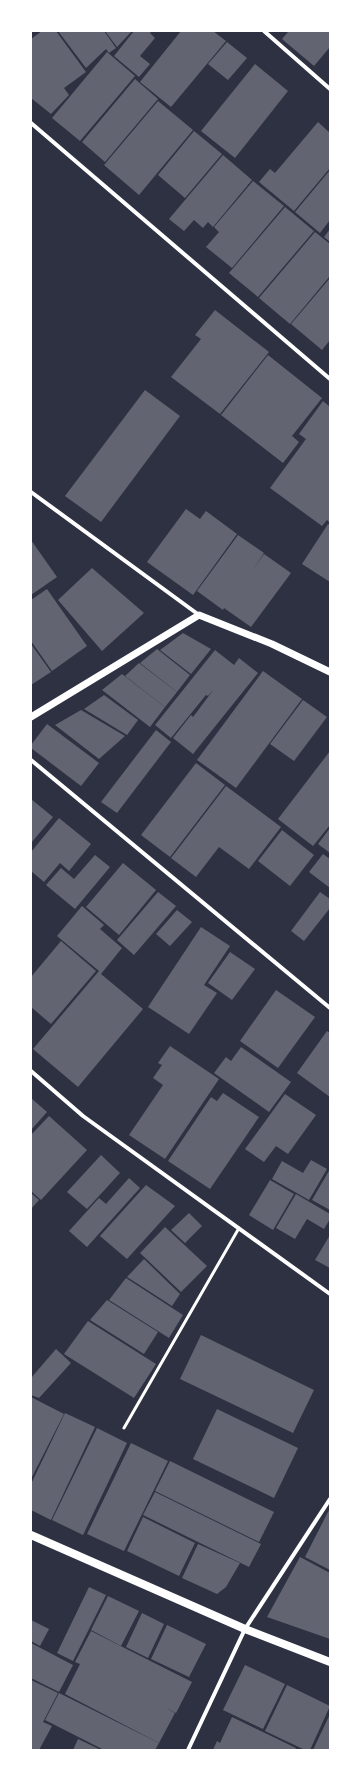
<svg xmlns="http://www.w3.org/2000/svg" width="361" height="1781" viewBox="0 0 361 1781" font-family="'IBM Plex Serif',serif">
<rect width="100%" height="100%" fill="#2d3142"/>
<g fill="#626471">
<polygon points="42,31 56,31 86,72 64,88 69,95 51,114 31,98 31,39"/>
<polygon points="58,31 104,31 116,48 109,53 106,49 86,68"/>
<polygon points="105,31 132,31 117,47"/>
<polygon points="134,31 152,31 150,33 155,38 140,56 150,64 139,77 114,56"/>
<polygon points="181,31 213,31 226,41 171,107 140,82"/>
<polygon points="286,31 330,31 330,47 314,66 282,39 288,32"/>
<polygon points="227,42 247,58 228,80 208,64"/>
<polygon points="107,52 135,76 80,141 52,118"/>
<polygon points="255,64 288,91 235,158 201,131"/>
<polygon points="135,79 158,99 105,162 82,142"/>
<polygon points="158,101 193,130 139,195 104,165"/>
<polygon points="318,122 330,133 330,168 294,211 259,182 270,169 275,173"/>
<polygon points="194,131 222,154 185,198 158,175"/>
<polygon points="223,155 252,180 213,227 208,222 203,228 194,220 184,231 169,219"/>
<polygon points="330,170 330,220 320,233 295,212"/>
<polygon points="253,181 284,206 232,268 206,247 219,232 214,227"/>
<polygon points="285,207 314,231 258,297 229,273"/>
<polygon points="330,229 330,242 324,237"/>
<polygon points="315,232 330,244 330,276 290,324 259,298"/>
<polygon points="330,278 330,340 322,350 291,324"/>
<polygon points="215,310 269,352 220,414 171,377 201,339 195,335"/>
<polygon points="268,355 322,398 292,436 299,442 283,463 221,415"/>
<polygon points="145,390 180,416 101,522 65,496"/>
<polygon points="323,401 330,407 330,523 327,520 322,526 270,488 306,439 299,434"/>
<polygon points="186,509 200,519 206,511 237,534 193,595 147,562"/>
<polygon points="328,524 330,525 330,582 302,564"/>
<polygon points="238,535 264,553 254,568 264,554 291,573 251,627 224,608 223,610 197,591"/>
<polygon points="31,540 57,577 31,595"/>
<polygon points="92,568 144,613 102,651 58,600"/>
<polygon points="47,589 87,646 52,671 31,641 31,600"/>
<polygon points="183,633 211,649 191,674 160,650"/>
<polygon points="31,644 51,672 31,685"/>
<polygon points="157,649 190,675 177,692 140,663"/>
<polygon points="215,650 234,665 239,658 258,673 193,754 173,738 191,715 193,717 214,689 208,696 206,695 171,738 155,725"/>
<polygon points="139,663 177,692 165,707 125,676"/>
<polygon points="263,671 302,699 236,788 197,760"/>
<polygon points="122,674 165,707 150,727 102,690"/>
<polygon points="104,695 138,720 127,735 84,709"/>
<polygon points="303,700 327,717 294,761 270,744"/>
<polygon points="81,710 125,736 99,759 55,725"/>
<polygon points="47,724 99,763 81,786 31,748 31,745"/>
<polygon points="156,730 171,742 117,813 101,802"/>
<polygon points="330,751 330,825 313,846 278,819"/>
<polygon points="196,763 225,785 170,857 141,835"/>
<polygon points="226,786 281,827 249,869 219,847 196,877 171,858"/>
<polygon points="31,799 53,817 31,843"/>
<polygon points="59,818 91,844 69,871 60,863 44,882 31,871 31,852"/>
<polygon points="330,828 330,853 318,844"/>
<polygon points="282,830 314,855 290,886 258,861"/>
<polygon points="323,854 330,859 330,888 309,872"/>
<polygon points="95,855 110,867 75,909 46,885 61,868 74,879"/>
<polygon points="123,863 156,890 119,935 86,907"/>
<polygon points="158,892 176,906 134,955 117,940"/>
<polygon points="320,892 330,899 330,908 304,941 291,931"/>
<polygon points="82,906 104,925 100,929 122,948 101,974 143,1009 78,1087 33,1049 99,971 57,936"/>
<polygon points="177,910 192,922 170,946 156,934"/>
<polygon points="201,927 230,946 204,985 217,993 189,1034 148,1007"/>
<polygon points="61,941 96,971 51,1024 31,1007 31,977"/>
<polygon points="230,952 255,969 232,1000 208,983"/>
<polygon points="276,990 315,1017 278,1068 240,1041"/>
<polygon points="327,1031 330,1033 330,1097 297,1073"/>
<polygon points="170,1046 219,1079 165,1159 129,1135 163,1085 153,1078 162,1065 158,1063"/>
<polygon points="241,1047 291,1082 269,1112 214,1073 226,1057 231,1061"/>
<polygon points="223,1093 259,1117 210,1189 168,1161 211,1097 217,1101"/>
<polygon points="285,1094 316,1115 288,1154 276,1146 264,1162 245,1149"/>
<polygon points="31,1098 47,1112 31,1130"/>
<polygon points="49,1116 87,1150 41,1200 31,1191 31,1135"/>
<polygon points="101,1155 120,1173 87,1209 67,1192"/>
<polygon points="311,1160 327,1169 309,1200 272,1179 282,1161 303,1173"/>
<polygon points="330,1169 330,1210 312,1200"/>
<polygon points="129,1178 140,1188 87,1247 69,1231 99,1198 106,1204"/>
<polygon points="270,1180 294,1194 273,1230 249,1215"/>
<polygon points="146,1185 175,1206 127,1259 100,1236"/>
<polygon points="31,1193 39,1200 31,1209"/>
<polygon points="296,1194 330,1214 330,1219 324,1229 307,1219 295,1239 276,1228"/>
<polygon points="189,1213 202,1226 185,1243 171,1230"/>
<polygon points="165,1227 207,1266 181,1292 140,1253"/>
<polygon points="330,1235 330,1268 315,1260"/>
<polygon points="144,1259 180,1294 172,1306 127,1277"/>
<polygon points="126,1278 183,1315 169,1338 109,1300"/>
<polygon points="107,1300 158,1332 144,1354 90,1320"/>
<polygon points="88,1321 156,1364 134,1398 64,1354"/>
<polygon points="201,1335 314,1390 293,1433 180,1379"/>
<polygon points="56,1349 71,1363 39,1398 31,1395 31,1378"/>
<polygon points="31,1397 64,1414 31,1479"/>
<polygon points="217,1409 298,1448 274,1498 193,1459"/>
<polygon points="65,1413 95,1427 51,1520 31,1510 31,1484"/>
<polygon points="97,1428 127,1443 83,1535 52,1520"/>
<polygon points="131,1443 168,1461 124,1551 87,1534"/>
<polygon points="170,1461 274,1512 259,1542 155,1491"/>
<polygon points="155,1492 261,1544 249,1567 143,1515"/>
<polygon points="330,1508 330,1570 305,1557"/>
<polygon points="143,1517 195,1543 179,1576 127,1551"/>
<polygon points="198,1544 240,1563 226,1587 217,1594 182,1578"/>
<polygon points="300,1557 330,1573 330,1639 267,1617"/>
<polygon points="89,1587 106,1595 73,1661 57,1653"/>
<polygon points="108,1596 139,1611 121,1646 91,1630"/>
<polygon points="142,1613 164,1624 148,1658 126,1647"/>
<polygon points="31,1620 49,1629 40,1646 31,1641"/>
<polygon points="167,1625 206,1644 189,1677 151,1659"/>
<polygon points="91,1631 192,1682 176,1713 166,1708 175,1713 159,1743 65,1694 80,1664 75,1662"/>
<polygon points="31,1643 73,1665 59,1692 31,1678"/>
<polygon points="245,1665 285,1684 263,1729 223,1710"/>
<polygon points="31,1680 58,1693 43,1722 52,1726 39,1750 31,1750"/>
<polygon points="287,1685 330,1706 310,1750 305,1750 265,1731"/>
<polygon points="59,1693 159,1743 155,1750 104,1750 45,1720"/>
<polygon points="330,1714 330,1750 313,1750"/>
<polygon points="232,1717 296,1748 295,1750 213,1750 217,1741 220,1743"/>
<polygon points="78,1739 101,1750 73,1750"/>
</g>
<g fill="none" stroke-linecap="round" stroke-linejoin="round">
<polyline stroke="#fff" stroke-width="3" points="124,1428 239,1228"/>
<g stroke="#fff" stroke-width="4">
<polyline points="264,31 330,89"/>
<polyline points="31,123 330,379"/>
<polyline points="31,492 199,615"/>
<polyline points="31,760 330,1008"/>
<polyline points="31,1071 83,1116 330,1294"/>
<polyline points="188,1750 245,1629 330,1499"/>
</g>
<polyline stroke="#fff" stroke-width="7" points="31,717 199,615 272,644 330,672"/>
<polyline stroke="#fff" stroke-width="8" points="31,1535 245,1629 330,1662"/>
</g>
<rect width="361" height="1781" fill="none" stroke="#ffffff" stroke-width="64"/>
</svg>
